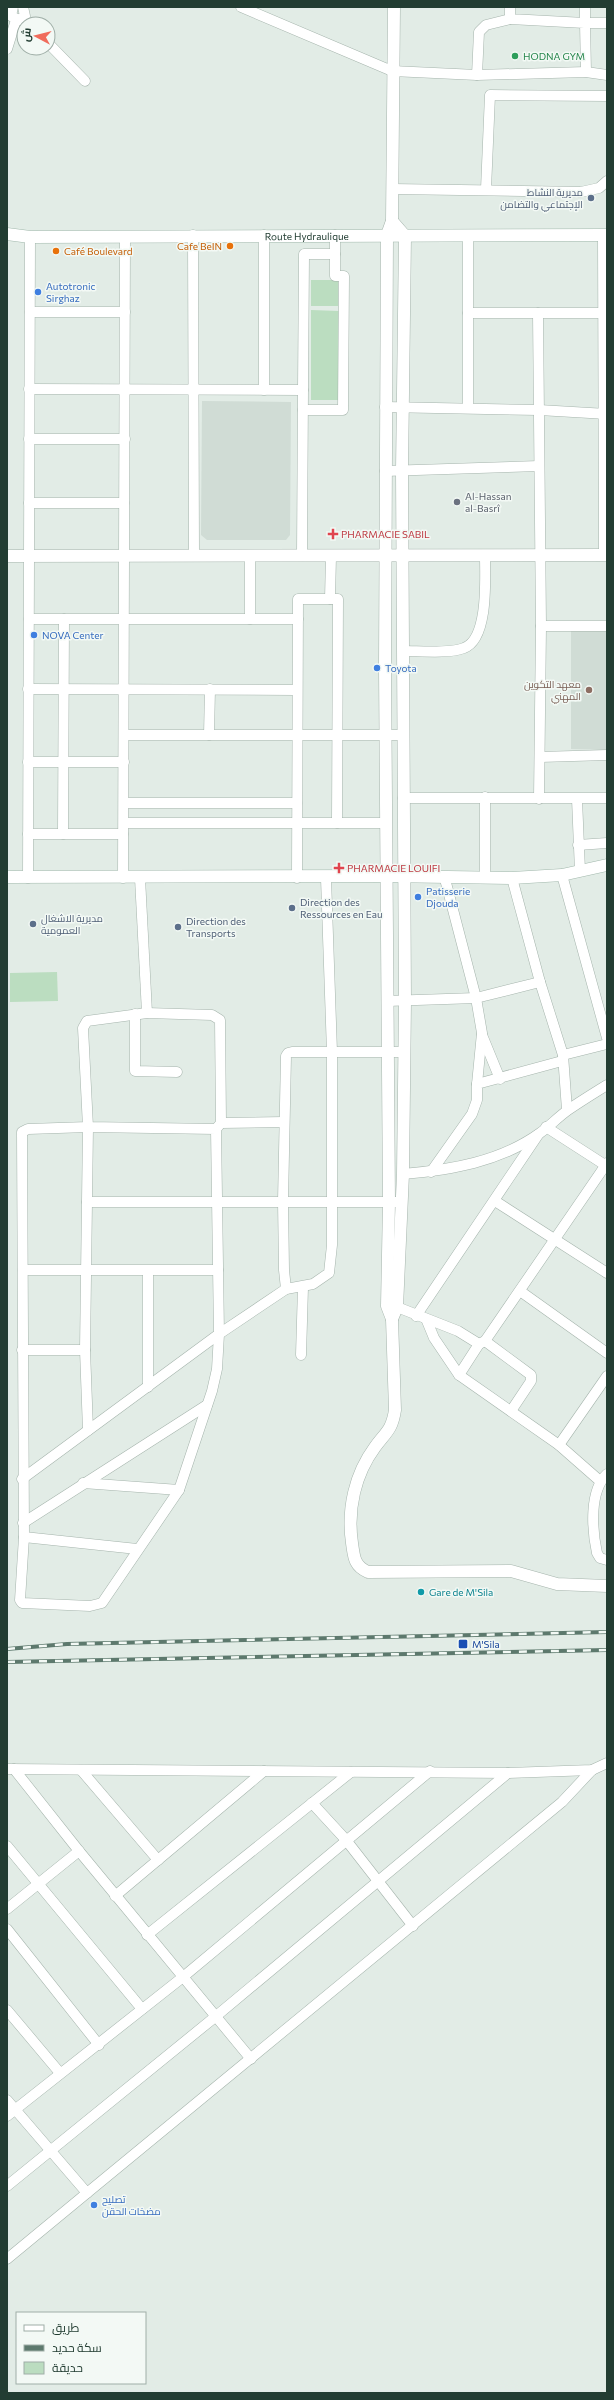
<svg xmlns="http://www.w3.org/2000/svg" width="614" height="2400" viewBox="0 0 614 2400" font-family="Commissioner,Cairo,sans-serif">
<rect width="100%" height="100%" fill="#e2ece6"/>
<g fill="#d0dcd5">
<polygon points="202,401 291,402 290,535 286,540 207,540 201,535"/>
<polygon points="571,631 607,631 607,750 571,749"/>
<polygon points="7,1176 8,1358 7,1509"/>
</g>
<g fill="#bbddc0">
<rect x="311" y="280" width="27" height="26"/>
<polygon points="311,310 339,311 338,400 311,400"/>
<polygon points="57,972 58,1001 10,1002 10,973"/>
</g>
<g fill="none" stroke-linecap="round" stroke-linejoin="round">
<g stroke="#a5b4ac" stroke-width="11">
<g id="minor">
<polyline points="13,7 11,16 19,20 25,16 23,7"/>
<polyline points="241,7 392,71 477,75 586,72 607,75"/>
<polyline points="510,7 510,19 585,23 586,72"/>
<polyline points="585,7 585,23 607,23"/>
<polyline points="48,43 85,81"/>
<polyline points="7,49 16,20"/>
<polyline points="477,75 479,32 486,25 510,19"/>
<polyline points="392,189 581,192 599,188 607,181"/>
<polyline points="486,189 490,95 607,96"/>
<polyline points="193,235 194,555"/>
<polyline points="603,235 604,555"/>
<polyline points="468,236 468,408"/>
<polyline points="30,312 125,312"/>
<polyline points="468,313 604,313"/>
<polyline points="538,313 541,626 539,799"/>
<polyline points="29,389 303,390 302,556"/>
<polyline points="264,390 264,235"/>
<polyline points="303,390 304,254 335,254"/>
<polyline points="385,407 539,410 607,414"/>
<polyline points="303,410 343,410 344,276 335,276 335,235"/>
<polyline points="29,439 125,439"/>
<polyline points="385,471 539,466"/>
<polyline points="29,503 124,503"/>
<polyline points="330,599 331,556"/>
<polyline points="29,619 298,619"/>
<polyline points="250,619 250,556"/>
<polyline points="541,626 607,626"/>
<path d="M403,651C420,651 449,654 464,648C489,639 485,577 485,556"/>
<polyline points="28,689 297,690"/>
<polyline points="124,735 403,735"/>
<polyline points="209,735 210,689"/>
<polyline points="540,757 607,755"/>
<polyline points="28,762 124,762"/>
<polyline points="485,797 485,878"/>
<polyline points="403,798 607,798"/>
<polyline points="577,799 580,871"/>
<polyline points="124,803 297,803"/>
<polyline points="124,823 386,823"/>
<polyline points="28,834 123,834"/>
<polyline points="63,834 64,619"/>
<polyline points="578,845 607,843"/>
<polyline points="562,875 607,1038"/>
<polyline points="28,878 30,237"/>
<polyline points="123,878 125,237"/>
<polyline points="140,878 147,1013"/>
<polyline points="297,878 298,599 338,599 337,823"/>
<polyline points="512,878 540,982 563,1055 567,1110"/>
<polyline points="445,879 476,998 482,1033 477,1084"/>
<polyline points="387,1001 476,998 540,982"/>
<polyline points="135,1014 135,1071 177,1072"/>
<polyline points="482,1035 500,1079"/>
<polyline points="563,1055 607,1044"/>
<polyline points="221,1123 284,1122"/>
<polyline points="546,1127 605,1165"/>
<polyline points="431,1172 472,1114 477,1100 477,1084 562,1061"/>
<path d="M403,1174C450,1170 500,1162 540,1133C550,1126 558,1117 568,1110C581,1101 594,1093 607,1085"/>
<polyline points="495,1201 607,1273"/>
<polyline points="87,1202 397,1202"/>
<polyline points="23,1270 218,1270"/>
<polyline points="286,1289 284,1270 283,1201 286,1056 288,1053 292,1052 404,1052"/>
<polyline points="520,1291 607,1353"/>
<polyline points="390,1306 397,1307 458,1331 479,1344"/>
<polyline points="416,1316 538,1135"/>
<polyline points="427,1321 434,1338 459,1375 559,1445 600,1481"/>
<polyline points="485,1341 531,1375 531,1381 511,1411"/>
<polyline points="22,1350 85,1350"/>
<polyline points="301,1355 303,1287"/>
<polyline points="459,1375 479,1344 485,1341 607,1163"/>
<polyline points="148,1387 148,1271"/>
<polyline points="88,1430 85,1350 88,1127 83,1028 87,1021 147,1013 212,1015 220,1020 221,1123 216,1129 219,1334 217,1369 212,1391 179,1490 102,1603 90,1606 22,1603 20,1600 24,1537 22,1132 28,1129 88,1127 216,1129"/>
<polyline points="559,1445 607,1376"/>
<path d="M607,1474C589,1491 592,1530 597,1553L600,1558L607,1560"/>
<polyline points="22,1479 219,1334 286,1289 313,1284 329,1273 332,1245 332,1052 326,878"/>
<polyline points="83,1483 179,1490"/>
<polyline points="23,1523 207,1405"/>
<polyline points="24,1537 137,1549"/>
<polyline points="7,1769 508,1773 592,1770 607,1763"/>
<polyline points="14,1769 79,1851 251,2059"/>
<polyline points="81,1770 158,1860"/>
<polyline points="312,1803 346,1840 413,1926"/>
<polyline points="7,1846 142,2009"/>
<polyline points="115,1896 264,1771"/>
<polyline points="7,1909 79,1851"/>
<polyline points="7,1929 99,2045"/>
<polyline points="147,1935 351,1772"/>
<polyline points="7,2010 60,2073"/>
<polyline points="7,2100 87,2193 562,1802 592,1770"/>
<polyline points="7,2116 183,1977 430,1771"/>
<polyline points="7,2186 215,2017 508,1773"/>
<polyline points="7,2259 87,2193"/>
</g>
</g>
<g stroke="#a5b4ac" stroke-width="13">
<g id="tertiary">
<path d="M394,7L392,221L387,235L385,668L389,1203L387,1306L392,1319L395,1410C392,1430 386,1432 375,1447C355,1474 347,1509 352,1543C354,1557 354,1566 368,1572L511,1571L557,1584L607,1586"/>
<polyline points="7,556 607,555"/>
<polyline points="392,1319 397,1307 403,1174 405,1001 402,471 405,236 392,221"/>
</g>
</g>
<g stroke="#a1b8ac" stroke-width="13">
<g id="secondary">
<path id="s1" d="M7,234L30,237L607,235"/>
<polyline points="7,877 387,876 512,878 562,875 607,865"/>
</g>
</g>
<use href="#minor" stroke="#fff" stroke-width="10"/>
<use href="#tertiary" stroke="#fff" stroke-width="12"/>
<use href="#secondary" stroke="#fff" stroke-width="12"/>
<g stroke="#5d796d" stroke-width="4">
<g id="rail">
<polyline points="7,1649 67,1644 607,1632"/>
<polyline points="7,1662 607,1650"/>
</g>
</g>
<use href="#rail" stroke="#f3f9f5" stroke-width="2.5" stroke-dasharray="8" stroke-linecap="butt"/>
</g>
<circle fill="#2e9e5b" stroke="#f3f9f5" stroke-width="1.5" cx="515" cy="56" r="4"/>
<g fill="#5c6f8a" stroke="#f3f9f5" stroke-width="1.5">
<circle cx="591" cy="198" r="4"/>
<circle cx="292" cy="908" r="4"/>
<circle cx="33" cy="924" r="4"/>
<circle cx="178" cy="927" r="4"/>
</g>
<g fill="#e8710a" stroke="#f3f9f5" stroke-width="1.5">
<circle cx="230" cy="246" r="4"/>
<circle cx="56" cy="251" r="4"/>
</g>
<g fill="#3f7fe0" stroke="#f3f9f5" stroke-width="1.5">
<circle cx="38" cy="292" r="4"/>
<circle cx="34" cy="635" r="4"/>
<circle cx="377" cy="668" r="4"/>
<circle cx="418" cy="897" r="4"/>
<circle cx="94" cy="2205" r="4"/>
</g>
<circle fill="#6b7280" stroke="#f3f9f5" stroke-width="1.5" cx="457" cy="502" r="4"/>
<g fill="#e0444e" stroke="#f3f9f5" stroke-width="1.5">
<path d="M331 528h4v4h4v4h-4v4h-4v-4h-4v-4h4z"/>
<path d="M337 862h4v4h4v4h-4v4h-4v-4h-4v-4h4z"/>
</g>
<circle fill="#8d6e63" stroke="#f3f9f5" stroke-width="1.5" cx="589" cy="690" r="4"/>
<circle fill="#0f9aa8" stroke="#f3f9f5" stroke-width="1.5" cx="421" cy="1592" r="4"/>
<rect fill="#1a4fb4" stroke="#f3f9f5" stroke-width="1.5" x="458" y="1639" width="10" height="10" rx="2"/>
<g text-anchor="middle" stroke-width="3" stroke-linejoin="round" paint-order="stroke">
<g font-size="10" fill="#27864d" stroke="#f3f9f5" text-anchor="start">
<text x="523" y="60">HODNA GYM</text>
</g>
<g font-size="10" fill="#4e5e75" stroke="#f3f9f5" text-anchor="start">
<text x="583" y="196" text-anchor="end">مديرية النشاط<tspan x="583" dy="12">الإجتماعي والتضامن</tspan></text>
<text x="300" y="906">Direction des<tspan x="300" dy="12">Ressources en Eau</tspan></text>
<text x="41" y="922">مديرية الاشغال<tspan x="41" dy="12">العمومية</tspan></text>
<text x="186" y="925">Direction des<tspan x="186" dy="12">Transports</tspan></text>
</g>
<g font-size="10" fill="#223d32" stroke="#f3f9f5">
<text dy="4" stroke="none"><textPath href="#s1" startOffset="300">Route Hydraulique</textPath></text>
</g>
<g font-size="10" fill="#c56008" stroke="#f3f9f5" text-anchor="end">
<text x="222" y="250">Cafe BeIN</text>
<text x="64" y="255" text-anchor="start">Café Boulevard</text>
</g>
<g font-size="10" fill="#366cbe" stroke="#f3f9f5" text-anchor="start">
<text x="46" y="290">Autotronic<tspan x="46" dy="12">Sirghaz</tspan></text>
<text x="42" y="639">NOVA Center</text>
<text x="385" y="672">Toyota</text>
<text x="426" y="895">Patisserie<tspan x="426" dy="12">Djouda</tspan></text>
<text x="102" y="2203">تصليح<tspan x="102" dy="12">مضخات الحقن</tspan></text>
</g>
<g font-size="10" fill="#5b616d" stroke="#f3f9f5" text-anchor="start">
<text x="465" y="500">Al-Hassan<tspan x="465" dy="12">al-Basrî</tspan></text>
</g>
<g font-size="10" fill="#be3a42" stroke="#f3f9f5" text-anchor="start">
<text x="341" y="538">PHARMACIE SABIL</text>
<text x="347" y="872">PHARMACIE LOUIFI</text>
</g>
<g font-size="10" fill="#785e54" stroke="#f3f9f5" text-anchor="end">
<text x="581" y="688">معهد التكوين<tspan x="581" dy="12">المهني</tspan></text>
</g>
<g font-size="10" fill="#0d838f" stroke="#f3f9f5" text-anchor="start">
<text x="429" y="1596">Gare de M'Sila</text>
</g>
<g font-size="10" fill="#164399" stroke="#f3f9f5" text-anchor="start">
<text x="472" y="1648">M'Sila</text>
</g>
</g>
<rect width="614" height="2400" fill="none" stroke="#223d32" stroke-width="16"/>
<rect x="16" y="2312" width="130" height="72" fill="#f3f9f5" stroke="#9faea7"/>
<rect x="24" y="2325" width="20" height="6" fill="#ffffff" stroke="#9faea7"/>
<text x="52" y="2332" font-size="12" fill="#223d32">طريق</text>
<rect x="24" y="2345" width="20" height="6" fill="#5d796d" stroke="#9faea7"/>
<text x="52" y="2352" font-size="12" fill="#223d32">سكة حديد</text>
<rect x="24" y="2362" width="20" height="12" fill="#bbddc0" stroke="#9faea7"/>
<text x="52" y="2372" font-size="12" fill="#223d32">حديقة</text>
<g transform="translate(36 36) rotate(277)"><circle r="19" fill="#f3f9f5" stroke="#9faea7"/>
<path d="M0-3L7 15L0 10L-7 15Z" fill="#f06c5c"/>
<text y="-6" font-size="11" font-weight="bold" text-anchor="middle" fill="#223d32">ش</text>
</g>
</svg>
